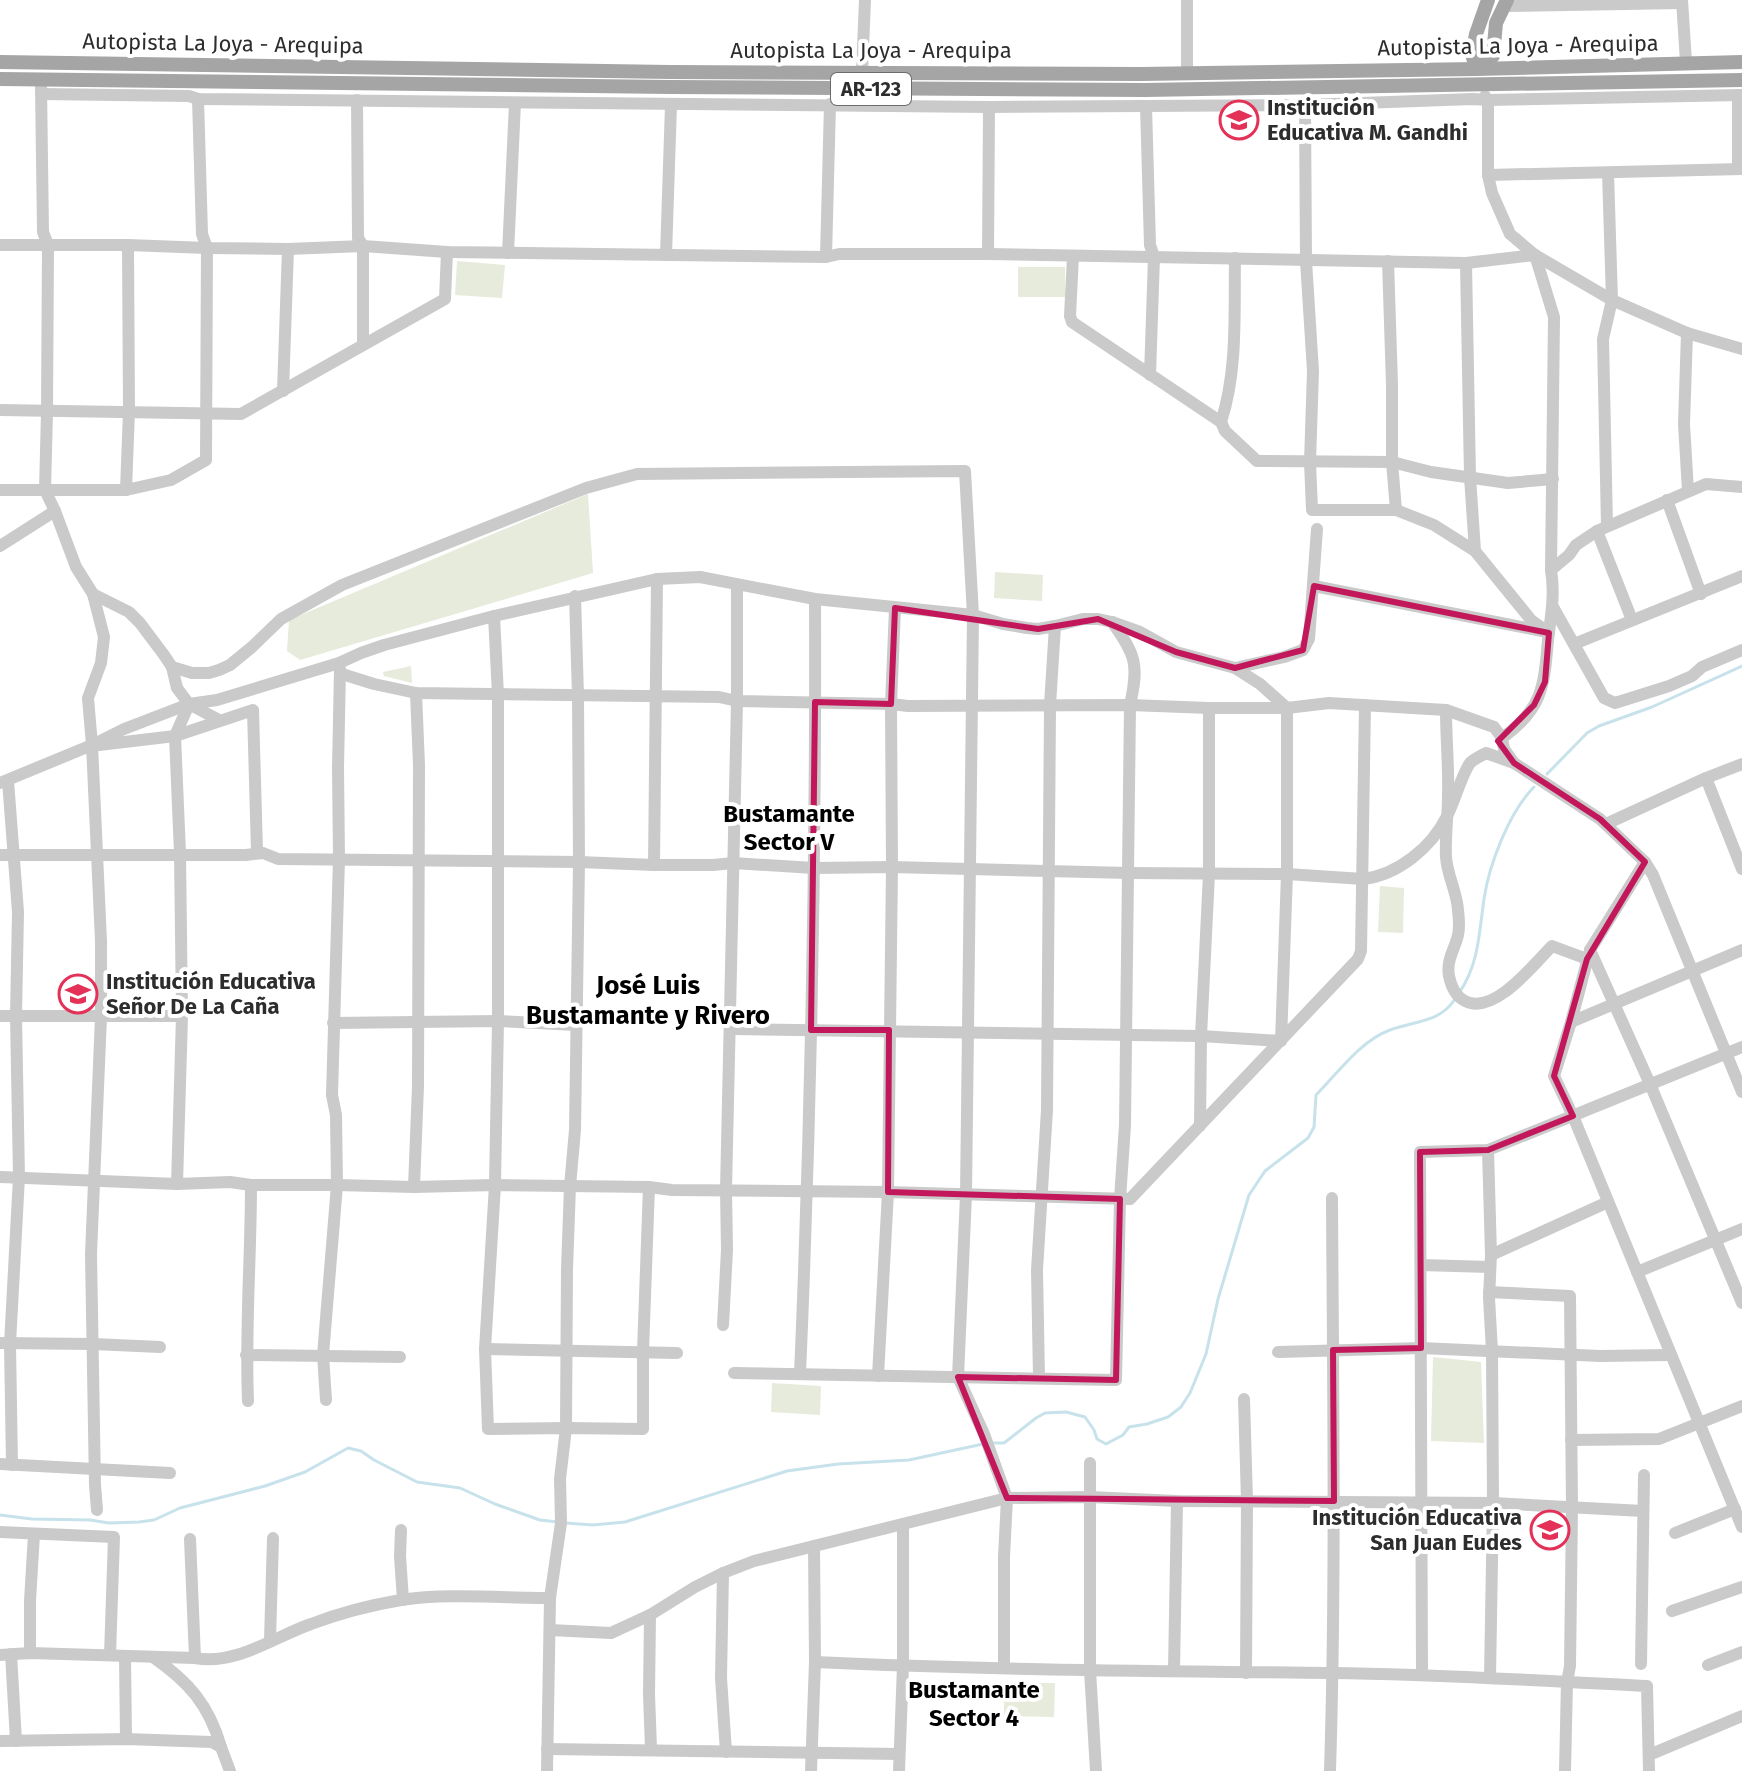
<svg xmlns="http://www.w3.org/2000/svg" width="1742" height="1771" viewBox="0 0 1742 1771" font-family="'Fira Sans',sans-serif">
<rect width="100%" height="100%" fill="#fff"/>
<g fill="#e6ebdb">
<polygon points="457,261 505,265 502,298 455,295"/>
<rect x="1018" y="267" width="47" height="30"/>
<polygon points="588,494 593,573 300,660 287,651 289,620"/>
<polygon points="995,572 1043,575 1042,601 994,598"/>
<polygon points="411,666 412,683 384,676 383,672"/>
<polygon points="1380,886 1404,888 1403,933 1378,932"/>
<polygon points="1433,1357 1481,1362 1484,1443 1431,1441"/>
<polygon points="772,1383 821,1386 820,1415 771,1412"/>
<polygon points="1004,1683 1055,1683 1054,1717 1004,1716"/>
</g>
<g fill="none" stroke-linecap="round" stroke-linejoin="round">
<g stroke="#c7e2eb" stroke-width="3">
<polyline points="1547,774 1587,733 1599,726 1652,707 1742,666"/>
<path d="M1459,993C1479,964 1479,933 1484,899C1489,865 1509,812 1534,787"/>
<path d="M991,1443H1004L1036,1418L1045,1413L1066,1412L1085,1417L1094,1430L1097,1439L1106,1444L1123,1435L1129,1427L1147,1424L1168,1417L1181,1407L1190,1393L1206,1354L1218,1299L1249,1195L1265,1171L1308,1138L1314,1127L1316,1095C1338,1073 1360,1041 1390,1030C1413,1021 1440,1023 1455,999"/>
<polyline points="0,1515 32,1519 90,1520 109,1523 139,1522 154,1520 180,1508 265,1486 305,1472 348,1448 361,1451 374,1460 417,1482 460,1488 495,1504 540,1520 558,1522"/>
<polyline points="565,1523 593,1525 625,1522 787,1471 838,1464 909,1460 983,1444"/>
</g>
<g stroke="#cacaca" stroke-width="12">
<polyline points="1187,0 1187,72"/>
<polyline points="1682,0 1686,62"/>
<polyline points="1504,6 1682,3"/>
<polyline points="862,72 865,0"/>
<polyline points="41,86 43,232 48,245 47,412 45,490 55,511 76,567 93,594 129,612 140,623 164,655 172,667 177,688 189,704 219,720"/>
<polyline points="41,94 189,96 198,99 989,107 1305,105 1473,99 1488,100 1742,95"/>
<polyline points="1485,96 1488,100 1488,175 1492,193 1510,234 1535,255 1612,300 1687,333 1742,349"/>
<polyline points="357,100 358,238 363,246 363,345"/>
<polyline points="1305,105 1306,261 1313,371 1310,462 1312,510 1396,510 1434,525 1475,551 1531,620 1549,633"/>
<polyline points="1146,106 1150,245 1154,257 1150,375"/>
<polyline points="1738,169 1738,95"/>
<polyline points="1488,175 1742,169"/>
<path d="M0,245H128L207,248L288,249L363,246L447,252L826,257L839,254H988L1466,263L1535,255L1554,317L1551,570C1555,594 1551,616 1548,640C1544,686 1543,709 1502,738"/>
<polyline points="508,253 515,103"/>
<polyline points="988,254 989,107"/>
<polyline points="666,255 671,105"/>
<polyline points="1073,256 1070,316 1072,322 1221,422 1225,431 1257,461 1392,462 1431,472 1508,483 1553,479"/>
<polyline points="826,257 830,104"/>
<polyline points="1388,261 1392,385 1392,462 1396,510"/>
<polyline points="1466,263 1470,477 1475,551"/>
<polyline points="1687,333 1684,424 1688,491"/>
<polyline points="283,391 288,249"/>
<polyline points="0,410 241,414 445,299 447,252"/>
<path d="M1221,422C1238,370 1234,312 1235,258"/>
<polyline points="0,490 126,490 171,480 206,460 207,248 202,234 198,99"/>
<polyline points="126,490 129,411 128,245"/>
<polyline points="1667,500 1701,594"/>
<polyline points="1607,526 1603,339 1612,300 1608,173"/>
<polyline points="1597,531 1632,620"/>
<polyline points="0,546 55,511"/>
<polyline points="1551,570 1569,555 1576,545 1597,531 1706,484 1742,487"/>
<polyline points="1314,586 1542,631"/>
<polyline points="93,594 104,637 101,663 88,698 92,745 101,941 101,1017 91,1254 95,1485 97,1510"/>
<polyline points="1553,607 1604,698 1615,703 1669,686 1692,676 1702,667 1742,650"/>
<polyline points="494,616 498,695 498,1021 495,1185 485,1349 488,1429 566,1428 643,1429 643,1351 649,1187"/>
<polyline points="1574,644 1742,576"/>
<polyline points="172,667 192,673 209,673 219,670 230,665 252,647 281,619 342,585 586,488 637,474 965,471 973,615 966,1195 958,1377 984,1434 1007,1498 1004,1557 1004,1668"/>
<polyline points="1235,668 1284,657 1303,650 1309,639 1317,529"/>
<polyline points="342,674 374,684 416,693 719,697 737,701 891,704 908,706 1130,705 1209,708 1287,708 1329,703 1446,710 1494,727 1502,738 1504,749 1514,763"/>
<path d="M1446,710C1446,739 1449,768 1448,796C1448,816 1445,836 1446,857C1447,875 1457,892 1458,910C1459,919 1460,927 1458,935C1455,949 1446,960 1449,976C1451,986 1455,996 1465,1001C1494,1016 1534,964 1552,946L1587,959"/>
<polyline points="99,745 175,736 253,710 257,852"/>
<polyline points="1706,778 1742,869"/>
<polyline points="8,781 18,912 16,1016 19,1177 10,1344 12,1465"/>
<polyline points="0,783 92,745 124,729 189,704 217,700 339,663 361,653 384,645 494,616 657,579 700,577 815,599 973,615 1003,624 1027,628 1038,629 1055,626 1083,619 1098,619 1112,622 1140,632 1176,652 1235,668 1260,684 1287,708 1287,874 1281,1041 1201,1036 731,1029"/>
<polyline points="1606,824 1706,778 1742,764"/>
<path d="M0,855H246L263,853L278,859L579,862L654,865H713L733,863L814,868L892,867L1129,873L1287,874L1363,879C1398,875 1432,847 1447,816C1454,803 1462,774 1470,763C1474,759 1481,756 1486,753L1514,763L1600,819L1645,862L1653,875L1742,1092"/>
<polyline points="1645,862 1590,950 1571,1022 1554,1076 1573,1116 1742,1527"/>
<polyline points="654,865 657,579"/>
<polyline points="1590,950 1650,1084 1742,1303"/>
<polyline points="0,1016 182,1016"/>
<polyline points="1571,1022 1742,950"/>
<polyline points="333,1023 498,1021 576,1025"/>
<polyline points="1200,1126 1201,1036 1209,874 1209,708"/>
<polyline points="1488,1150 1491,1255 1489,1298 1492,1351 1493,1503 1490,1677"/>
<polyline points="0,1177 177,1184 230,1182 251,1185 337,1185 414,1187 495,1185 649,1187 672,1190 888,1192 1130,1199 1358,959 1361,951 1365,705"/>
<polyline points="177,1184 182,1016 180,853 175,736 189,704"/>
<polyline points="414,1187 418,1086 419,765 416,693"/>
<polyline points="1491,1255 1608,1202"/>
<polyline points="1421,1265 1490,1267"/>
<polyline points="1637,1272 1742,1229"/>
<polyline points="1489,1292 1570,1296 1572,1508 1570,1666 1567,1682 1565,1771"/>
<polyline points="723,1325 727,1250 726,1190 737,701 737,585"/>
<polyline points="0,1343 93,1344 160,1347"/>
<polyline points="485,1349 677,1353"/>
<polyline points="1278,1352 1421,1348 1600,1356 1671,1355"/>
<polyline points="246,1355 400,1357"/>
<path d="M734,1373L1116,1380L1120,1199L1125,1125L1130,705C1139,665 1136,655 1112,622"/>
<path d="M800,1374C811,1116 816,858 815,599"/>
<polyline points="878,1376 888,1192 892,867 891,704 895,608"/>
<polyline points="1039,1378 1037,1270 1047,1110 1050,705 1055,626"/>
<polyline points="1244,1399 1247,1501 1246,1673"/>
<polyline points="326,1400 323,1355 337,1185 336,1115 332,1095 339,859 338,768 340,669"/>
<path d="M248,1401C245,1329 251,1257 251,1185"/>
<polyline points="1571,1440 1659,1439 1742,1406"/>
<polyline points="1090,1463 1090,1670 1096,1771"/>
<polyline points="0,1464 170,1473"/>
<polyline points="401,1530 400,1556 403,1600"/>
<polyline points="0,1532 114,1537 110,1655"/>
<polyline points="1675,1533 1735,1509"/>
<polyline points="190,1539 195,1658"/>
<polyline points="723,1573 721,1678 726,1752"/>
<polyline points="1672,1611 1742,1587"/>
<polyline points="650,1615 649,1694 651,1749"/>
<polyline points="550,1630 611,1633 650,1615 695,1587 723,1573 754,1561 1007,1498 1090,1497 1177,1501 1493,1503 1643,1511"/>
<polyline points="270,1640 273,1538"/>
<polyline points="30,1653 30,1601 34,1534"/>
<polyline points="11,1654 16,1741"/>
<path d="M0,1655L30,1653L195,1658C235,1666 274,1637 311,1624C340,1613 371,1605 401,1600C446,1593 504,1598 550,1598"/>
<polyline points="125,1656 126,1739"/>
<path d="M153,1657C189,1682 209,1705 221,1747"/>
<path d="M815,1662C987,1670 1159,1671 1331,1673C1437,1674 1542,1681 1647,1686L1649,1771"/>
<polyline points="1641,1664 1644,1475"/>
<polyline points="1708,1665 1742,1652"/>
<polyline points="1174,1671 1177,1501"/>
<polyline points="1422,1675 1420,1152 1488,1150 1742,1047"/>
<polyline points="0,1741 126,1739 212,1742 221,1747 230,1771"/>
<polyline points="547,1749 899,1754"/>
<polyline points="1649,1755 1742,1716"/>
<polyline points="547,1771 550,1598 561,1523 560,1479 566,1428 567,1269 570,1186 575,1130 579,862 578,696 575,596"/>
<polyline points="811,1771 815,1662 814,1546"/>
<polyline points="899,1771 903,1666 903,1524"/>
<path d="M1330,1771C1336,1580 1333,1389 1332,1198"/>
</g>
<g stroke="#a5a5a5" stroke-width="14">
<polyline points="1488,0 1476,34 1472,55 1477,69 1493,56 1496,23 1507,0"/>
<polyline points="0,62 670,72 1141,74 1477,69 1742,62"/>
<polyline points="0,79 670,87 1145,90 1742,80"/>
</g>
</g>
<path fill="none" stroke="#c2185b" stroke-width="6" stroke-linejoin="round" d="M1314,586L1549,633L1545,682L1534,705L1498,741L1514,763L1600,819L1645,862L1587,959L1554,1076L1573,1116L1488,1150L1420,1152L1421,1348L1333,1350L1334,1501L1007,1498L958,1377L1116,1380L1120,1199L888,1192L889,1030H811L815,702L891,704L895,608L1038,629L1098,619L1176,652L1235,668L1303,650Z"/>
<defs>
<g id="school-ring" transform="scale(2)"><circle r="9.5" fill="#fff" stroke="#e33158" stroke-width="1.5"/><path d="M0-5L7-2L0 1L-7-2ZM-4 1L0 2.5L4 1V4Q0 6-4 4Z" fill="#e33158"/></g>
</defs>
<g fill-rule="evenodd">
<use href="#school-ring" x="1239" y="120"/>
<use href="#school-ring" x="78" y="994"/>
<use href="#school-ring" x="1550" y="1530"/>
</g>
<g text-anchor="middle" stroke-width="8" stroke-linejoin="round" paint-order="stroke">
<rect fill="#fff" stroke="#6c6c6c" stroke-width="2" x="831" y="73" width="80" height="32" rx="6"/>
<g font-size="20" font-weight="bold" fill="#2d2d2d">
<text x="871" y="96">AR-123</text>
</g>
<g font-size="22" fill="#2d2d2d" stroke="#fff">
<text transform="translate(223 43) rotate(1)" y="8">Autopista La Joya - Arequipa</text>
<text transform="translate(1518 45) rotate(-1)" y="8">Autopista La Joya - Arequipa</text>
<text x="871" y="58">Autopista La Joya - Arequipa</text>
</g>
<g font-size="22" font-weight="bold" fill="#2d2d2d" stroke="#fff" text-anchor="start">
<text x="1267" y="115">Institución<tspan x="1267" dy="25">Educativa M. Gandhi</tspan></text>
<text x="106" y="989">Institución Educativa<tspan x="106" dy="25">Señor De La Caña</tspan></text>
<text x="1522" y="1525" text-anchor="end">Institución Educativa<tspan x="1522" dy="25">San Juan Eudes</tspan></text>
</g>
<g font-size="24" font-weight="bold" fill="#000" stroke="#fff">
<text x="789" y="822">Bustamante<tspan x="789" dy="28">Sector V</tspan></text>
<text x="974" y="1698">Bustamante<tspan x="974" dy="28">Sector 4</tspan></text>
</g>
<g font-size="26" font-weight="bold" fill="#000" stroke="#fff">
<text x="648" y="994">José Luis<tspan x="648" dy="30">Bustamante y Rivero</tspan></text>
</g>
</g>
</svg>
